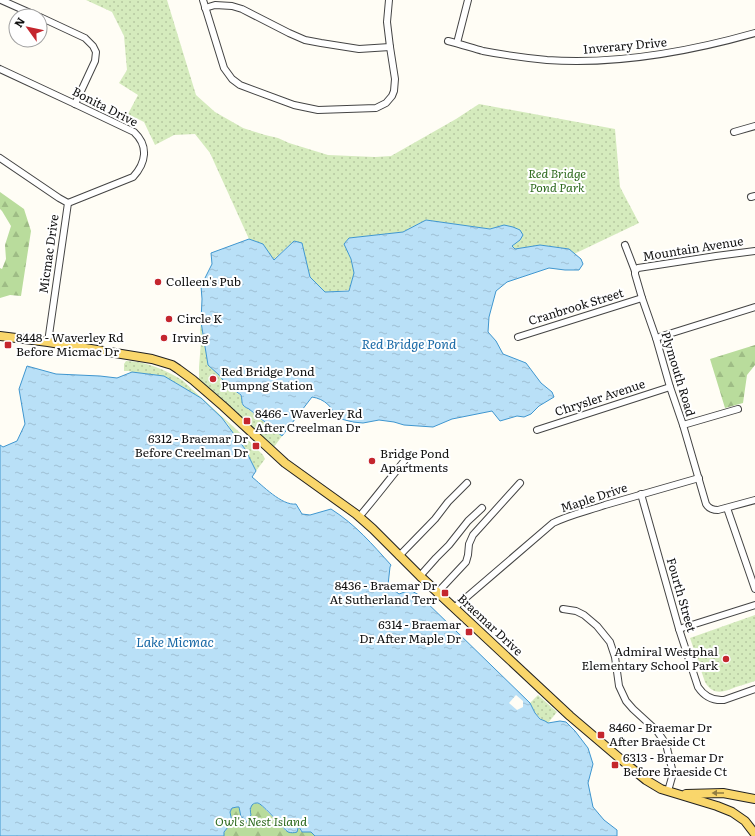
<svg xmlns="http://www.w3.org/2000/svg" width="755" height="836" viewBox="0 0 755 836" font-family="Literata,serif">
<defs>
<pattern id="green-dots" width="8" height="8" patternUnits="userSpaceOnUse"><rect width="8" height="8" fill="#d5ebbd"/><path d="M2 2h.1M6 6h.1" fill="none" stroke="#b6c8a1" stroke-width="1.8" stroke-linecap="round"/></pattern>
<pattern id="forest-firs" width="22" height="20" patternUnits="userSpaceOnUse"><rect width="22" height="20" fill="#b9dc9c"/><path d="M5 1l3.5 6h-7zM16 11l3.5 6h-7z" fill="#9ebc85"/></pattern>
<pattern id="water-ripples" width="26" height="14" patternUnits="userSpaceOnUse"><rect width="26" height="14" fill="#b9e0f7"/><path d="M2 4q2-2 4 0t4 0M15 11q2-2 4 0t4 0" fill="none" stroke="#9ebfd3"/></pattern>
</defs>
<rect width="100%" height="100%" fill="#fffdf5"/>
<g fill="url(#green-dots)">
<polygon points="86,0 167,0 196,95 215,112 243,128 265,135 278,138 289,143 328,155 375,157 391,156 456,119 479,104 615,129 620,187 639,223 574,254 569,249 540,245 515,249 512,246 515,244 504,225 490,229 426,220 403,232 349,238 344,244 351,259 354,273 349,290 325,292 310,277 302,243 294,241 273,260 263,244 249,239 210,153 195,134 174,135 155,145 144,122 128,114 138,95 119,83 127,70 124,36 112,12"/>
<path d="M201,322L208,365L219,375L227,385L241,396C243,403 240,405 248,409L282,436L274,447L199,379V367L201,341L200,330Z"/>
<path d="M126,361C146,361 165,370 182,380L248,440L263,455L265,459L256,471L245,449L232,432L228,424L201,398L164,376L132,372L129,371H124V364Z"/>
<path d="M755,615V681C749,683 743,685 736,687C724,692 713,696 705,682L690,638Z"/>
<path d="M538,695L557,712L548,723C539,719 534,712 530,703Z"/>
</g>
<g fill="url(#forest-firs)">
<polygon points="0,192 24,209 31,231 21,296 10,295 0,298 0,268 2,269 6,259 5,245 11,226 2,211 0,209"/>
<polygon points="755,345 755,365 747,375 743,403 725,408 710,359"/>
<path d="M256,803C261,804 263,807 266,810L285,830L290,832H297L298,828L299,827L301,832H311L315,836H224V833L232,820L230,812L232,808L237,807H239L240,812L242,818L245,819L248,818L251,815C250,809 250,804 256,803Z"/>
</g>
<g fill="url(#water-ripples)" stroke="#3f96cf">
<path d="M426,220L490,229L504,225L513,227L520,230L523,235L520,240L512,246L515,249L540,245L569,249L581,259L583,264L579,270H565L549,268L507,282L496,291L489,317L488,332L496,341L503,354L526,363L541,383L552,392L554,397L539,406L531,414L524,417L517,416L500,421L492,411L452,419L433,427L404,425L394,422L379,420L363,423L353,422L337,418C332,407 325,399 312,397L282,436L249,409C240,405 243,403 241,395L227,385L219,375L208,365L201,322L202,299L201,286L212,264L211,253L249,239L263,244L274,260L294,241L302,243L310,277L325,292L349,291L354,273L351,259L344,244L349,238L403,232Z"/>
<path d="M27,366L56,374L100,376L117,378L132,372L164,376L201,398L222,418L245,449L256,471L252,477C262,485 282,506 296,504L302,514L310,515L331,509C356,525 372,544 391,565L390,567L388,585L399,594L410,590L419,595L530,703L535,713L540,719L545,721L548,723L560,721L566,722L575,731L588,748L593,764L588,783L593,807L604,820L617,830V836H315L311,832H302L299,827L298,828L297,832C294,833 291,833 288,832C285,830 283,827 281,825C277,821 262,804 258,803C255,803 254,803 252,805C250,808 250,811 251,815C248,818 249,820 247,822H246L245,819L241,817L239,807H237L232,808L230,812L232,822L224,832V836H0V445L3,447L17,441L25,424L19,389Z"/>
</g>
<polygon fill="#fffdf5" points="516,695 523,701 523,707 517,710 509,703"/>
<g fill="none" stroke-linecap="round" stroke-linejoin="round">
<g stroke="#444" stroke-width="8">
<g id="minor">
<polyline points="1,0 37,16"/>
<polyline points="203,0 224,68 232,79 240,85 294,105 318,110 376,108 386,103 392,96 394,91 395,79 390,47 387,22 389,0"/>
<polyline points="205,8 215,5 232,6 242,9 289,33 305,40 321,43 359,49 390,47"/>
<polyline points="40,17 85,38 93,46 96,52 95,61 75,104"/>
<path d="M448,41C460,44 472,48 483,51C504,55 526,58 547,60C617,65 688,52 755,33"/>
<polyline points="457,43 468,0"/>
<path d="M0,69L75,104L134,132C149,146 146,163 133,177L68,203"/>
<polyline points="734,132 755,126"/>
<polyline points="0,158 59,198 68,203 48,342"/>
<polyline points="751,197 755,196"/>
<path d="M625,245L635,271V274L642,298L656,338L670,387L683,425L706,504C709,509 713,510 718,510L755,500"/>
<polyline points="635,271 638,268 716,256 755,251"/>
<polyline points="518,337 642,298"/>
<polyline points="656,338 755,307"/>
<polyline points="683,425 738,409"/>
<polyline points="537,430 670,387"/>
<path d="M641,494L679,629L698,687C704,696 712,701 724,700L755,689"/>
<polyline points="727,508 755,589"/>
<path d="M359,517C376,497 392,476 409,455"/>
<polyline points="399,556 435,519 448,502 467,483"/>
<polyline points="420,576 436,558 449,545 468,521 482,508"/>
<polyline points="437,593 466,562 468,555 469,544 473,535 520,483"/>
<path d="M454,608L553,523C569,515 587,511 605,505C636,496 667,487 699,478"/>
<polyline points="563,609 576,611 584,615 597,626 610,642 615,657 619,686 626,701 633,709 657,731 666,744 672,769 672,777 668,791"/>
<polyline points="679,629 755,605"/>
</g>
</g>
<g stroke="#222" stroke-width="10">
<g id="major">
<polyline points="0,336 48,342 152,359 172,365 178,369 193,380 223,406 285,463 356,514 373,529 420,576 570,716 630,767 646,780 661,789 717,806 732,812 745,821 755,834"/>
<polyline points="686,794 723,793 755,799"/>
</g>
</g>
<use href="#minor" stroke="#fff" stroke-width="6"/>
<use href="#major" stroke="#f9d66b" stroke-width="8"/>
</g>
<defs><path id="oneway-solid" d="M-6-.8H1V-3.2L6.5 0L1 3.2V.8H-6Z"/></defs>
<use fill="#917d42" href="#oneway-solid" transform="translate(718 793) rotate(180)"/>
<g fill="#c4262e" stroke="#fff" stroke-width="1.5">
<circle cx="158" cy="282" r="4"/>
<circle cx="169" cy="319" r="4"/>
<circle cx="164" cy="338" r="4"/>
<rect x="4" y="341" width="8" height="8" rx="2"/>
<circle cx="213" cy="379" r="4"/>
<rect x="243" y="417" width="8" height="8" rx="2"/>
<rect x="252" y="442" width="8" height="8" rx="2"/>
<circle cx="372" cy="461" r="4"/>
<rect x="441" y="589" width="8" height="8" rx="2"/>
<rect x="465" y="628" width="8" height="8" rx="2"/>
<circle cx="726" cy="659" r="4"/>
<rect x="597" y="731" width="8" height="8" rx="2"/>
<rect x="611" y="761" width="8" height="8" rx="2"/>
</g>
<g text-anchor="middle" stroke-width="4" stroke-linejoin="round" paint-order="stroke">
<g font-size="12" fill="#111" stroke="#fff">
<text transform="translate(625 46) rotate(-5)" y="4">Inverary Drive</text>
<text transform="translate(105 107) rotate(27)" y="4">Bonita Drive</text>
<text transform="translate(693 249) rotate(-9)" y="4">Mountain Avenue</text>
<text transform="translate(49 254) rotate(-82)" y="4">Micmac Drive</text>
<text transform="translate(576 307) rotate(-17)" y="4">Cranbrook Street</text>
<text transform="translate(678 374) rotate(73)" y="4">Plymouth Road</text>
<text transform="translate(600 398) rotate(-18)" y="4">Chrysler Avenue</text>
<text transform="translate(594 498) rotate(-18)" y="4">Maple Drive</text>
<text transform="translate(681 595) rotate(74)" y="4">Fourth Street</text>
<text transform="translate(490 625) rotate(43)" y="4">Braemar Drive</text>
</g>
<g font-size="12" font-style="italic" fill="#2f6b1f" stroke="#fff">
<text x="557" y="178">Red Bridge<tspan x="557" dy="14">Pond Park</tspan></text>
<text x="261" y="826">Owl's Nest Island</text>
</g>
<g font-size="12" fill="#111" stroke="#fff" text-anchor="start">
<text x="166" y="286">Colleen's Pub</text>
<text x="177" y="323">Circle K</text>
<text x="16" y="342">8448 - Waverley Rd<tspan x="16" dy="14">Before Micmac Dr</tspan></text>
<text x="172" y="342">Irving</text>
<text x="221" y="376">Red Bridge Pond<tspan x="221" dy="14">Pumpng Station</tspan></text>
<text x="255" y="418">8466 - Waverley Rd<tspan x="255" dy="14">After Creelman Dr</tspan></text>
<text x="248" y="443" text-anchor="end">6312 - Braemar Dr<tspan x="248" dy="14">Before Creelman Dr</tspan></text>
<text x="380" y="458">Bridge Pond<tspan x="380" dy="14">Apartments</tspan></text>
<text x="437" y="590" text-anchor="end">8436 - Braemar Dr<tspan x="437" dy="14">At Sutherland Terr</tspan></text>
<text x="461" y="629" text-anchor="end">6314 - Braemar<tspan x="461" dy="14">Dr After Maple Dr</tspan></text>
<text x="718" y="656" text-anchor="end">Admiral Westphal<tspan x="718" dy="14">Elementary School Park</tspan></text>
<text x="609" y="732">8460 - Braemar Dr<tspan x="609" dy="14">After Braeside Ct</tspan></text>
<text x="623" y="762">6313 - Braemar Dr<tspan x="623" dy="14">Before Braeside Ct</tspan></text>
</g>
<g font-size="13" font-style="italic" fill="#1768a6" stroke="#fff">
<text x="409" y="349">Red Bridge Pond</text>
<text x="175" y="647">Lake Micmac</text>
</g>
</g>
<g transform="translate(28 28) rotate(303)"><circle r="19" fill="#ffffff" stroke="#a0a0a0"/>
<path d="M0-3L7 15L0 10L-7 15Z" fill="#c4262e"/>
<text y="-6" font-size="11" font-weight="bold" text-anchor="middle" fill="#111111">N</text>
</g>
</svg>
